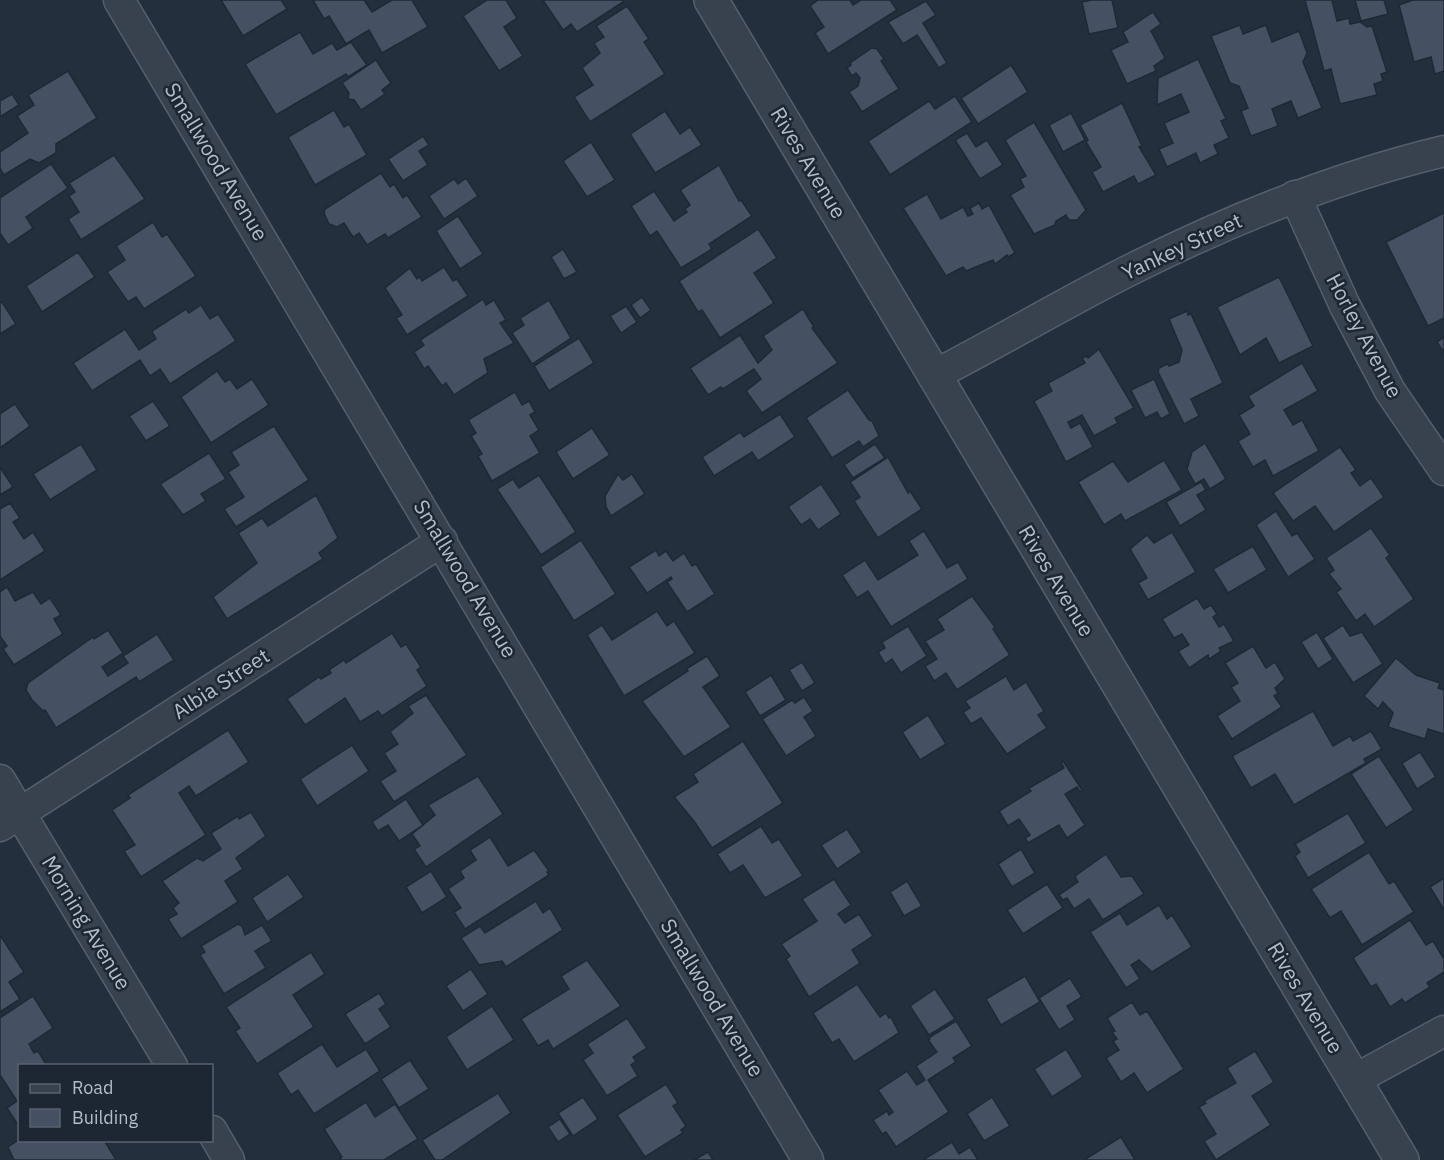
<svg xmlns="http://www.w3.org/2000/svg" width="1444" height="1160" viewBox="0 0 1444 1160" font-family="'IBM Plex Sans',sans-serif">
<rect width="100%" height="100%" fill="#242f3e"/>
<g fill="#455162" stroke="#1f2835" stroke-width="1.5">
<polygon points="221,0 281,0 287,9 243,36"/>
<polygon points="313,0 364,0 372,12 392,0 412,0 428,27 382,53 369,30 346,44 329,16 324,19"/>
<polygon points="487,0 506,0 517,18 504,27 523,56 499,71 463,16"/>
<polygon points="543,0 622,0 623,2 577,32 571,24 563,30"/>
<polygon points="818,0 850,0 853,5 861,0 890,0 897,10 828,54 815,33 824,27 810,6"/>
<polygon points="1092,0 1112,0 1118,28 1089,34 1082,2"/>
<polygon points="1305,0 1332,0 1337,21 1349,18 1350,24 1360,22 1367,27 1372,26 1387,72 1381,74 1383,81 1374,84 1377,95 1340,104 1331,69 1324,71"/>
<polygon points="1355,0 1384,0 1388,14 1361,21"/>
<polygon points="1413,0 1444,0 1444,71 1435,74 1431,57 1414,62 1399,5"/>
<polygon points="926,1 936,15 923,23 947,63 939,68 917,35 903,44 888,22"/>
<polygon points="627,6 649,39 644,42 665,74 590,122 574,97 593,85 582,68 600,53 594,43 604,37 596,26"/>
<polygon points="1153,12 1161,24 1151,31 1165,58 1154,66 1156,71 1127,84 1111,50 1128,42 1123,32"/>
<polygon points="1240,25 1243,34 1266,25 1272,42 1299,31 1307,53 1303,62 1322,108 1298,118 1291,101 1272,109 1278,126 1251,136 1241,111 1248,108 1239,86 1230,83 1211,36"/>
<polygon points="300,32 313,54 332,43 337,50 351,42 367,65 348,77 346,74 276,115 245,64"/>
<polygon points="872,48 877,49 884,59 881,61 899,89 862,112 849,92 858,86 860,78 856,73 852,76 847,68 851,65 850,63"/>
<polygon points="1198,59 1226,119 1221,121 1229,138 1214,145 1218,154 1200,163 1196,153 1167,167 1159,149 1173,143 1164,123 1189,112 1181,94 1157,105 1158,78"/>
<polygon points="376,60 391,83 382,90 385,94 361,110 354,100 348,99 349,93 342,83"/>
<polygon points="1011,65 1028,92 978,124 961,98"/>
<polygon points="68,71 97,118 56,144 56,153 39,163 30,159 4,175 0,168 0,152 28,133 17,116 34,105 28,95"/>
<polygon points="12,94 19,105 0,117 0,101"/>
<polygon points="955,96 972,122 890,175 868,141 929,101 935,109"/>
<polygon points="1122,103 1142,146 1139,147 1156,175 1138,184 1134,176 1103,192 1092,172 1101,167 1086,142 1088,140 1080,125"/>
<polygon points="334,110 344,127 349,124 367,155 315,185 288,137"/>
<polygon points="665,111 680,134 690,127 702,145 655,173 630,134"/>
<polygon points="1071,113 1085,140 1063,152 1049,125"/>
<polygon points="1034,122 1086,210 1077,220 1069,220 1066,215 1056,221 1055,225 1034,234 1010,195 1024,187 1020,179 1026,176 1005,140"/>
<polygon points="967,133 976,147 987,140 1003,165 980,179 955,140"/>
<polygon points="423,136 429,145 419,151 428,165 403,181 388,159"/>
<polygon points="591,142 615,180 587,197 563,161"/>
<polygon points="114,155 145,199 81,240 68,219 79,212 69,196 75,192 69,183"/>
<polygon points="51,164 68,188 26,217 33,228 8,245 0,233 0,198"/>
<polygon points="719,165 739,201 741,200 752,216 709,244 712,249 681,268 657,231 650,236 631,206 654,191 674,221 687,212 685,209 690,205 680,190"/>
<polygon points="381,173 390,187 394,184 403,198 407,195 422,217 388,238 385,234 367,245 359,233 353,237 344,223 337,227 329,224 324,213 325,209"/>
<polygon points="466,178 478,196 444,219 429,196 454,179 458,184"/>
<polygon points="927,194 941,219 963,207 968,216 973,214 970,208 979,203 982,209 989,205 1015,253 1008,257 1007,255 995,264 993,260 966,271 963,267 946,276 903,208"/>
<polygon points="1444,213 1444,318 1428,326 1386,242"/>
<polygon points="458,216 483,254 460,269 436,231"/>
<polygon points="153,222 162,237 167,234 196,276 144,309 136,297 128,302 107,272 125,260 116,246"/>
<polygon points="758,229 777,258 754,273 774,303 720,338 702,310 698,312 679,281"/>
<polygon points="563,249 577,272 564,279 551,257"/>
<polygon points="78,252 95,277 42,312 26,286"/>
<polygon points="444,267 453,281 457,279 468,296 407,335 396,318 402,315 385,288 410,268 417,279 420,277 422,281"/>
<polygon points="1279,277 1313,346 1279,363 1266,338 1240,355 1217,307"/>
<polygon points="642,297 651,310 640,318 631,305"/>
<polygon points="483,299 486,305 494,300 506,320 500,323 514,343 484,359 488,373 454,395 446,383 442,386 428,366 424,369 414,352 424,345 420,340"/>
<polygon points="549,300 571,338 532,364 512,333 524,325 520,318"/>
<polygon points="2,302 16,324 0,334 0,303"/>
<polygon points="201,305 210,319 218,314 236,341 170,384 160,369 150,376 140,360 92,391 73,363 125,329 139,350 156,339 152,331 186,309 189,313"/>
<polygon points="626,306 637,322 621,333 610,316"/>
<polygon points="803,309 814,327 812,328 838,363 762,413 746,391 761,379 754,369 723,389 721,387 708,395 690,368 740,335 758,363 772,350 763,336"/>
<polygon points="1187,311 1188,315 1191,314 1223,383 1191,399 1199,416 1184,424 1158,372 1159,368 1167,364 1169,366 1179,362 1182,350 1169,319"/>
<polygon points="1444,337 1444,353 1437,342"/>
<polygon points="579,338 594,363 549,391 534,366"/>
<polygon points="1099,349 1134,408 1115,418 1118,423 1094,436 1082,415 1068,422 1071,428 1080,423 1093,447 1066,462 1034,401 1052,391 1048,383 1085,363 1082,358 1087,356 1088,358"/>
<polygon points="1302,363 1318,391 1284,410 1293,425 1302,420 1319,451 1273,476 1265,460 1253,467 1238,441 1250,434 1239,415 1254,406 1248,396"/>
<polygon points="217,371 225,382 230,379 237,389 252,379 269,405 211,443 181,397"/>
<polygon points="1154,379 1170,414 1161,419 1157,412 1145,418 1131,390"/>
<polygon points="848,390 869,420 872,421 879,436 863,447 859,441 832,458 806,418"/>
<polygon points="515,392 522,405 529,401 535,412 530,415 539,430 530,436 540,453 492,481 478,456 482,454 471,436 476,433 468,420"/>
<polygon points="153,401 170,426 146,441 129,416"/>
<polygon points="15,404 30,426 0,448 0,414"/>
<polygon points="780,414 795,437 758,461 752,452 714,476 702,457 740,432 744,437"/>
<polygon points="274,426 309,480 236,527 224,509 244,497 228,472 239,465 231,452"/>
<polygon points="592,428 610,455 573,479 556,452"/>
<polygon points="1205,443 1226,479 1210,489 1204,479 1195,484 1187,469 1192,452"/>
<polygon points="81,444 97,470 50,500 33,474"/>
<polygon points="875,444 885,458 853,478 844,465"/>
<polygon points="1340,447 1356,470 1351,473 1360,486 1371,478 1384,497 1334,532 1315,506 1293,521 1273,493"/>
<polygon points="209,453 226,479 201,494 206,501 183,515 160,484"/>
<polygon points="888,457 908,493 910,491 922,509 878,538 854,501 860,497 850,482"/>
<polygon points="1164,460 1182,490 1125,521 1121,514 1104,525 1078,482 1113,461 1128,482"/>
<polygon points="0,467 13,487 0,495"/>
<polygon points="618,474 623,480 632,474 645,494 611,516 606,507 605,496"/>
<polygon points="539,475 576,532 541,555 497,489 513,479 519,488"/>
<polygon points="1201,482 1206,490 1197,495 1206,510 1180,526 1166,502"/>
<polygon points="821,484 841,514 818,530 810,519 801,525 788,507"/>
<polygon points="316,495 338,538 319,553 323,559 227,619 213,597 257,563 238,533 262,518 268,526"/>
<polygon points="10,503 20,518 13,522 24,539 33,532 45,551 0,580 0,509"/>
<polygon points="1276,511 1292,536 1297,533 1315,559 1288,577 1256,525"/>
<polygon points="1371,528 1390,555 1386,558 1414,599 1374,627 1365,614 1356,621 1336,592 1341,589 1329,574 1334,570 1326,558"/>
<polygon points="924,531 947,568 958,562 968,579 891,627 868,591 857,598 842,575 865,560 878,580 918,555 909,541"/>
<polygon points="1172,532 1196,572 1148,600 1138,583 1147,578 1130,549 1147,535 1154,543"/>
<polygon points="581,540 616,594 574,621 540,567"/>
<polygon points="1253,546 1267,570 1228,593 1213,569"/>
<polygon points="656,550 659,556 666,551 673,561 684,553 692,566 696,564 715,594 687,612 667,582 672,579 671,577 647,593 629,567"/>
<polygon points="7,587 15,601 33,592 41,604 50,598 61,615 54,619 63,634 14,665 3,649 7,646 0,636 0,592"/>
<polygon points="972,596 995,627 993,629 1010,655 957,690 946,673 934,681 925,666 937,659 925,641 944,630 937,619"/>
<polygon points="1197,598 1204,609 1211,605 1217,614 1213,617 1219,627 1224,624 1234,641 1219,648 1221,651 1209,659 1208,655 1189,668 1178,651 1189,645 1182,634 1174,638 1162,619"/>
<polygon points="657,611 667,626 674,621 695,653 624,696 587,635 602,625 612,640"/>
<polygon points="1343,625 1350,636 1362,632 1383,664 1353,683 1323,638"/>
<polygon points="908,626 927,656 901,673 892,659 885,664 878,652 885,648 882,642"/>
<polygon points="108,630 123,653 102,667 108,676 128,663 123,656 157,634 174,660 139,682 136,677 56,728 45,710 43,711 32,700 26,690 28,683 93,637 94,639"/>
<polygon points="1317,632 1333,659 1318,669 1301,642"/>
<polygon points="392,633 401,647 406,644 421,667 417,670 427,686 382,716 378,711 360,722 345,698 305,725 287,699 319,677 321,679 331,673 329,670 344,660 346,663"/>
<polygon points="1253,646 1266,668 1275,662 1285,679 1275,688 1278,693 1274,696 1282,707 1232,739 1217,716 1240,701 1231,687 1238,683 1225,663"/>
<polygon points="707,656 720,676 703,687 731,727 684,757 642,701 688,671 686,669"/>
<polygon points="1396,658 1416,675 1440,683 1438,688 1444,690 1444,734 1428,729 1425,739 1388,727 1393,713 1383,702 1378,709 1364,696"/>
<polygon points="802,662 815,683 802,691 789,670"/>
<polygon points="771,675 786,700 760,716 745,692"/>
<polygon points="1006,676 1014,690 1026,682 1044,711 1038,715 1047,728 1007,754 981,718 971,724 963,712 970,708 965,701"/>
<polygon points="426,695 467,755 394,802 380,781 396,771 384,753 398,744 390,732 413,713 408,706"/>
<polygon points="804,697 813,711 804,717 816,736 786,756 762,719 792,700 795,703"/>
<polygon points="1313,711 1333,746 1350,736 1353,741 1371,731 1382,749 1364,759 1366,763 1294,805 1275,774 1251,788 1232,756"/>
<polygon points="928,715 946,744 920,760 902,732"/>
<polygon points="228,730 249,762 196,796 189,786 179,793 206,835 141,877 124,851 135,845 112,810 130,798 128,795"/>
<polygon points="743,741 783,803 712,848 694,821 674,797 698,782 693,774"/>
<polygon points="352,745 369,771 317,806 300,779"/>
<polygon points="1420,752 1436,777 1417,789 1402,763"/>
<polygon points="1379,756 1414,810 1386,828 1351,774"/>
<polygon points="1063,761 1082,790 1080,792 1077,787 1065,794 1085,825 1067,838 1059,825 1028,843 1025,838 1030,835 1019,819 1008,826 999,811 1031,791 1029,788 1064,768 1061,763"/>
<polygon points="478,776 503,814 426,867 414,849 420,846 412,834 435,815 428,805"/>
<polygon points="406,799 423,825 399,841 388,825 378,831 372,822"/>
<polygon points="251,812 266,836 236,858 243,869 225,881 238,902 181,939 168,919 177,914 173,908 179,903 162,881 197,858 203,861 221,849 211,833 238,816 239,819"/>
<polygon points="1348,813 1366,843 1308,878 1295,856 1300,852 1295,844"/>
<polygon points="761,826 772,843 779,839 803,876 765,898 743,865 730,873 717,854"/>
<polygon points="847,829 862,852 837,869 821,845"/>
<polygon points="490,837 508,866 534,850 549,871 547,872 549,875 465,929 454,912 461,908 448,889 464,878 460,871 476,860 470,850"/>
<polygon points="1021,849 1035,873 1012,887 998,864"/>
<polygon points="1369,852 1389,884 1394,881 1414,912 1362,945 1341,911 1330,918 1311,889"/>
<polygon points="1106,854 1121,877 1132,876 1144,894 1103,920 1089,899 1074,909 1067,898 1063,900 1059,895 1078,882 1075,876"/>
<polygon points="431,871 447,897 422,913 406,887"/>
<polygon points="288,874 304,897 267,922 252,898"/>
<polygon points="1444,878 1444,910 1430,887"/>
<polygon points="834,879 851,905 838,914 845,923 859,914 873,936 852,950 860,963 809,997 786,959 790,956 781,944 817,921 802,899"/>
<polygon points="907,881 922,906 904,916 890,892"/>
<polygon points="1047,884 1063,908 1023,934 1007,910"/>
<polygon points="536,901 543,913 550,908 563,930 506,967 502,961 479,965 461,938 480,926 485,933"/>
<polygon points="1159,905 1167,919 1172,915 1192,947 1152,972 1139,960 1131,965 1140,979 1126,988 1090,932 1120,913 1127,925"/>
<polygon points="1410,920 1426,945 1433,941 1444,959 1444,972 1427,983 1430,987 1405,1003 1402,999 1390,1007 1376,984 1371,987 1353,958"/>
<polygon points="238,924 242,926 245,935 262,925 272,941 255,951 266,968 224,994 200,955 205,952 201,946"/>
<polygon points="0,935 24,972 9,982 20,999 0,1012"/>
<polygon points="311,952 325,974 293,995 314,1027 257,1064 235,1031 240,1028 226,1007"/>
<polygon points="587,960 621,1006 553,1049 548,1040 538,1046 521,1019 569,989 561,976"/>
<polygon points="471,969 488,994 463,1011 446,986"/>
<polygon points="1025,976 1040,1002 1001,1025 986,999"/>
<polygon points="1070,978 1082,997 1067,1006 1075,1020 1059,1030 1039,998"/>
<polygon points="857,984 880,1017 886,1013 889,1018 891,1017 899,1033 854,1062 839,1039 832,1043 813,1013"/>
<polygon points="935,989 955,1019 929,1035 910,1006"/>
<polygon points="379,993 386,1004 379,1009 391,1027 365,1044 345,1014"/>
<polygon points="33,996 53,1028 29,1044 34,1053 38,1051 47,1066 20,1066 20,1128 7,1108 17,1101 0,1075 0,1018"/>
<polygon points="1132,1002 1140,1015 1147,1011 1184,1069 1147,1093 1134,1073 1121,1082 1106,1058 1119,1050 1113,1041 1117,1039 1112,1032 1115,1031 1107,1018"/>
<polygon points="492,1006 514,1040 467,1070 446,1037"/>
<polygon points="627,1018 647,1048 633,1057 636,1061 631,1065 638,1076 607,1096 583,1060 593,1053 587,1044"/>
<polygon points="956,1021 972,1046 953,1058 956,1062 928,1080 949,1112 896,1147 886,1132 882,1134 873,1120 887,1111 889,1115 893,1112 878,1090 907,1071 917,1085 925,1080 916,1066 937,1052 929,1041 930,1037"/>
<polygon points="322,1044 337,1067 366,1049 380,1071 314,1114 298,1090 291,1095 277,1073"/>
<polygon points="1066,1049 1083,1077 1052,1097 1034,1069"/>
<polygon points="1255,1051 1274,1082 1252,1096 1271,1125 1216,1160 1204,1141 1216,1134 1199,1107 1206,1103 1204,1101 1236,1083 1227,1068"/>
<polygon points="410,1060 429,1089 399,1108 381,1079"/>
<polygon points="666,1084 678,1103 673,1106 686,1126 681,1130 683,1133 645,1157 617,1115"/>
<polygon points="498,1093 511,1113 442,1160 435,1160 422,1140"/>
<polygon points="583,1097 598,1119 573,1136 558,1113"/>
<polygon points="992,1097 1010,1126 984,1141 967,1114"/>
<polygon points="366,1102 375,1117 395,1104 418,1139 384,1160 338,1160 342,1157 324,1129"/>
<polygon points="560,1119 570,1134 558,1142 548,1127"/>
<polygon points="1121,1137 1135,1160 1084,1160"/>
<polygon points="20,1139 104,1140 116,1160 14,1160 8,1147"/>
<polygon points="952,1142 959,1154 970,1147 978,1160 923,1160"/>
<polygon points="708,1152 713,1160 694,1160"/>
</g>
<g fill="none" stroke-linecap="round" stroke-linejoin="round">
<g stroke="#565f6c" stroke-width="33">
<g id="minor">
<polyline points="119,0 808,1160"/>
<polyline points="1295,196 1345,306 1390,391 1444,470"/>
<path d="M933,376C1001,341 1066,302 1134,268C1234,218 1336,177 1444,151"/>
<polyline points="0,780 172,1066"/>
<polyline points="0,826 442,541"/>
<polyline points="1354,1080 1444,1031"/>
<polyline points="212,1131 229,1160"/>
</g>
</g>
<g stroke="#565f6c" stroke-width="36">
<polyline id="tertiary" points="711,0 1402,1160"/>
</g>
<use href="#minor" stroke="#38414e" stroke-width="30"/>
<use href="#tertiary" stroke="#38414e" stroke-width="33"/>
</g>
<g text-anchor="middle" stroke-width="5" stroke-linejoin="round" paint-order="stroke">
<g font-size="21" fill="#b4bcc9" stroke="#1d2633">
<text transform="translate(216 162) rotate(59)" y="7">Smallwood Avenue</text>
<text transform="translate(808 163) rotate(59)" y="7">Rives Avenue</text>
<text transform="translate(1182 247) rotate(-25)" y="7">Yankey Street</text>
<text transform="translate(1364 336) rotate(62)" y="7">Horley Avenue</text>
<text transform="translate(465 579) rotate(59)" y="7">Smallwood Avenue</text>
<text transform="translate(1056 581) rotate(59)" y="7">Rives Avenue</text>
<text transform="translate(221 684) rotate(-33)" y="7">Albia Street</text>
<text transform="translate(86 923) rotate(59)" y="7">Morning Avenue</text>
<text transform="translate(712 998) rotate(59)" y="7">Smallwood Avenue</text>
<text transform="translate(1305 998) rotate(59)" y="7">Rives Avenue</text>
</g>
</g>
<rect x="18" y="1064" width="195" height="78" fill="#1d2633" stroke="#59626f" stroke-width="1.5"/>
<rect x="30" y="1084" width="30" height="9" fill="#38414e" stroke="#59626f" stroke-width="1.5"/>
<text x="72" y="1094" font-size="18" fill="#b4bcc9">Road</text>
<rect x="30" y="1109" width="30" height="18" fill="#455162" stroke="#59626f" stroke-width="1.5"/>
<text x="72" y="1124" font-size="18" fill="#b4bcc9">Building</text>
</svg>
